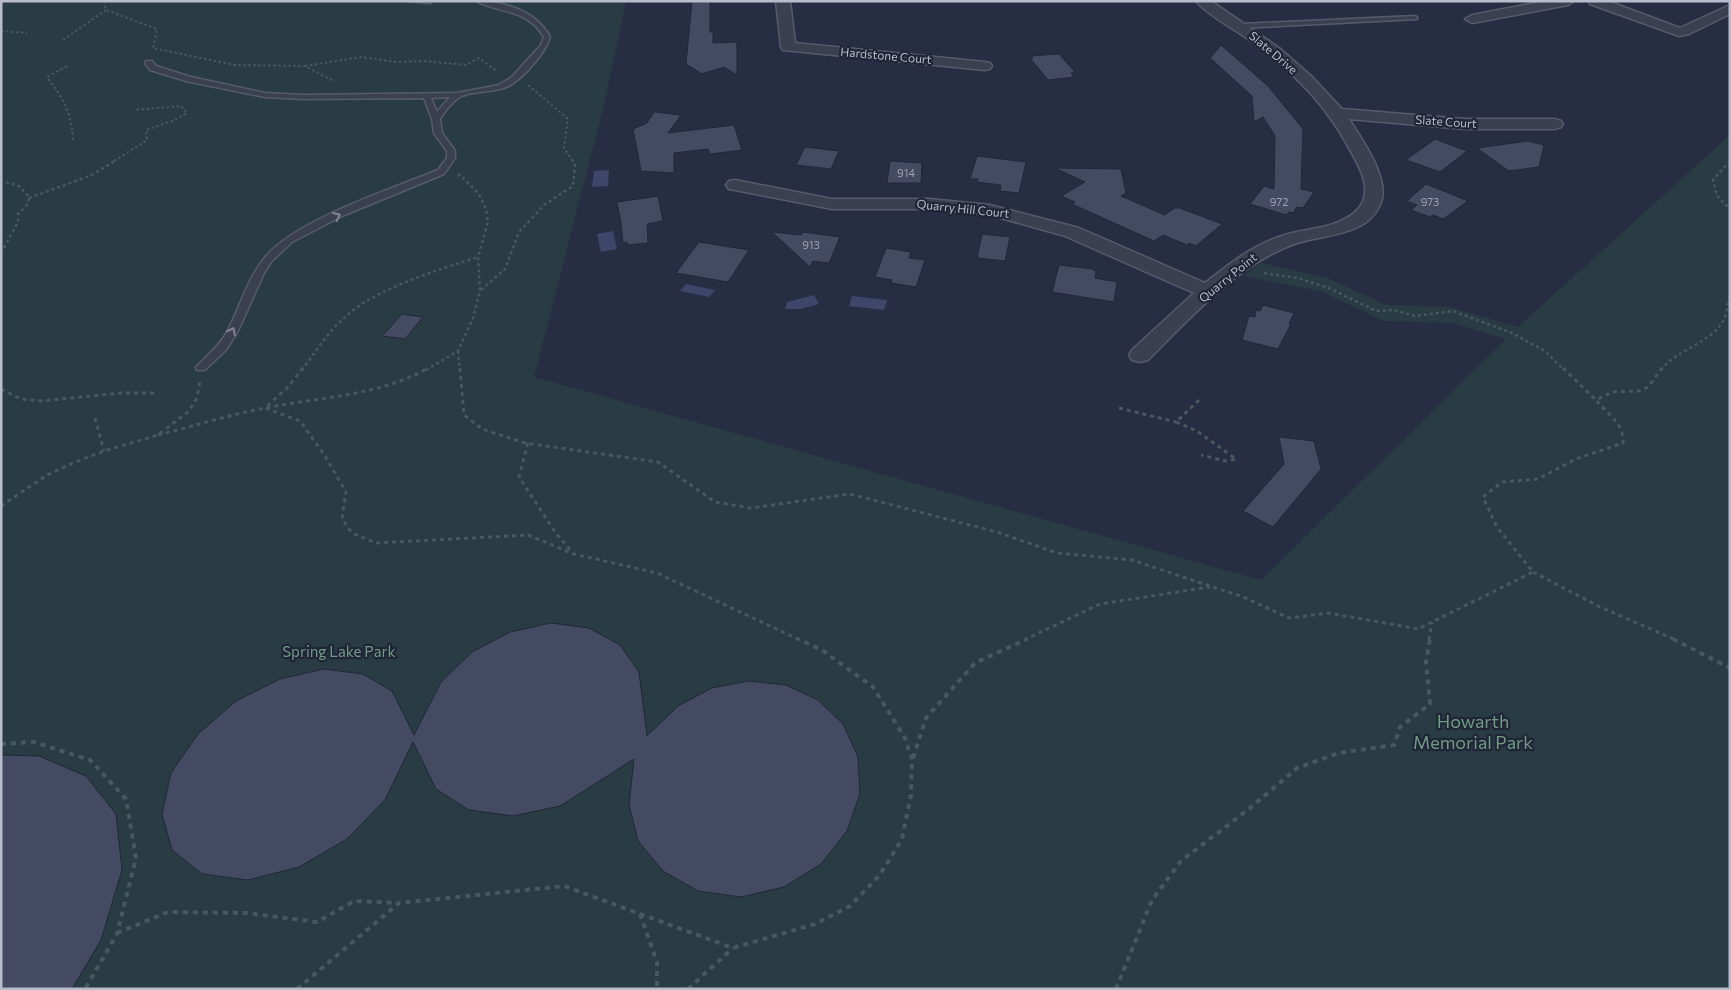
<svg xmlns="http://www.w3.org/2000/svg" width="1731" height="990" viewBox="0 0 1731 990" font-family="Commissioner,sans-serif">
<rect width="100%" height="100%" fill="#272d42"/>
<polygon fill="#293b43" points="1,1 626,1 604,105 534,377 1261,580 1506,339 1452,323 1384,321 1320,291 1243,276 1261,263 1328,278 1386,305 1449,307 1518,327 1730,135 1730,989 1,989"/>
<g fill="#3e476a">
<polygon points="609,170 608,186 592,187 594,171"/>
<polygon points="613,231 617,249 601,252 597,234"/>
<polygon points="686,284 715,290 709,297 680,291"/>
<polygon points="814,295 819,304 801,309 785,309 787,302"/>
<polygon points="852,296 887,300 884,310 849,306"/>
</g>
<g fill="#434a62" stroke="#222739">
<polygon points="692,1 710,1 710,32 713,32 713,43 737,42 737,75 724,67 702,74 686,64"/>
<polygon points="1221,45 1268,86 1303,129 1301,189 1314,192 1303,208 1297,207 1293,213 1289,212 1286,215 1250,204 1264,186 1274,189 1275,136 1263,117 1254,122 1252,96 1210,58"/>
<polygon points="1059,54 1075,72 1071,73 1074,77 1048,80 1031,59 1033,58 1031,56"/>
<polygon points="654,112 681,115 668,133 734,125 742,150 710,154 708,149 674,153 674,173 641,171 633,129 647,123"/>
<polygon points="1435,139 1467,151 1440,172 1406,160"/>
<polygon points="1528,141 1544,145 1539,167 1509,171 1477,148"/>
<polygon points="805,147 839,151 831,169 796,165"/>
<polygon points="977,156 1026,162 1019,193 1000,191 1001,185 977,182 978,179 970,179"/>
<polygon points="890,161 922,163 921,183 887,183"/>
<polygon points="1055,168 1121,169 1126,193 1121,196 1165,215 1174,208 1180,208 1222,224 1196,246 1189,243 1187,245 1163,235 1154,241 1072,204 1075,202 1061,196 1085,182"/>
<polygon points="1426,184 1468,201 1443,219 1433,215 1430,217 1411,210 1417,205 1407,201"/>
<polygon points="658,196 663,221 647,224 648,243 627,245 627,242 623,243 621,223 617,202"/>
<polygon points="772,232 801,235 803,232 840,237 829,263 813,261 810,267"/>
<polygon points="982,234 1010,237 1005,261 977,258"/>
<polygon points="699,242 749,250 728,282 676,273"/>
<polygon points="886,248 911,252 909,258 925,260 916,287 891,283 892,280 875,277"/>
<polygon points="1059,265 1092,269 1096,271 1095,278 1117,282 1114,302 1052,292"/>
<polygon points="1263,305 1294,313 1289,324 1291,324 1278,349 1242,340 1249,316 1255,317 1256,310 1260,311"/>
<polygon points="402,314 423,317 405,339 382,336"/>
<polygon points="1279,437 1314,441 1321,469 1273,527 1243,511 1284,464"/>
<polygon points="551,623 589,628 620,645 639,672 647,736 678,706 712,688 749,681 786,685 818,700 843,724 858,757 860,794 847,831 821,864 784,887 741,897 698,891 663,871 638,841 629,805 634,759 560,806 513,816 469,810 436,789 413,742 385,800 347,839 299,867 248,880 202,874 172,850 162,814 171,773 198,734 236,701 280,679 324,669 363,674 392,691 414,735 441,682 472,652 510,632"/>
<polygon points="1,755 39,756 86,776 116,814 122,870 101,940 72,989 1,989"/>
</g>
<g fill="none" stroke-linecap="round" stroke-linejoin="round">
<g stroke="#565b6c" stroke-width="3">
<g id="service">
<polygon points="408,1 433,1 430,3"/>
<path d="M476,1C504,1 536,11 550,37C545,54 518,86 500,89C489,92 466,92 458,98C450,104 445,111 440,119L442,133L455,151V158L444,174L342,216L292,242L271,262L264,273L238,331L226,350L205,370H197L196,368L197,366C208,355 220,345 227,332C240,308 246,282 263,260C292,221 392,189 438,170L447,158V151L434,133L432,119L424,98L303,99L265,97L186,81L150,70L145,63L146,61H152L156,66L191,77L265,93L303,95L457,93L499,85L512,77L541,45L544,37C527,8 500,14 476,1ZM450,97L437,112L431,98Z"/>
<polygon points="1415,16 1417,17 1417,19 1241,28 1238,26 1241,24"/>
</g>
</g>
<g stroke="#565b6c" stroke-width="3">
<g id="minor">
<polygon points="776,1 790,1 795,43 985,62 990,63 992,66 990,69 985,70 783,50 781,47"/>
<path d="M1196,1H1211L1279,48L1312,77L1342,109L1465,119H1555L1561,121L1563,124L1561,127L1555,129H1465L1349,119C1361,138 1390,178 1381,202C1368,239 1319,233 1289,246C1236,267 1188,320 1148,360L1140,362L1132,360L1129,355L1132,350L1194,293L1065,236L990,215L929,209H832L735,190L729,189L726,185L729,181L735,180L832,199H929L990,205L1079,228L1205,283C1228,265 1251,246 1279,237C1303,228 1333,230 1354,213C1372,198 1365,177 1355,159C1328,106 1298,76 1251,41C1236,30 1206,14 1196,1Z"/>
<polygon points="1546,1 1574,1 1568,5 1472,23 1465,19 1472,15"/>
<polygon points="1589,1 1608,1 1680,28 1730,5 1730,14 1689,34 1679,36 1590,4"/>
</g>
</g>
<g stroke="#47585f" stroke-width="2" stroke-dasharray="2.5 2.5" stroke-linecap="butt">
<polyline points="104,1 106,10 157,29 153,48 234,65 305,66 335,82"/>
<polyline points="1,31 27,33"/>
<polyline points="63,40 106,10"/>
<path d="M67,66L47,77C63,97 72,114 73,140"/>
<polyline points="305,66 361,57 396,62 424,61 466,65 479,58 498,72"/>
<polyline points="528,85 568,119 564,148 573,161"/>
<polyline points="114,161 147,140 146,130 175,120 187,113 181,106 134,110"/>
</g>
<g stroke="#47585f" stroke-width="2.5" stroke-dasharray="3 3" stroke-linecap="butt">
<polyline points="1730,161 1713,180 1717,196 1730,209"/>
<polyline points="29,198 92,175 116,160"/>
<polyline points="1,253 18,222 18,214 28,204 29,197 19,186 3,181"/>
<polyline points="1264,273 1298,278 1329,288 1376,311 1393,310 1415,316 1453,311 1512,333 1545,351 1564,370"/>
<polyline points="481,290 505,269 519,232 544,205 573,186 575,165 572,160"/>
<polyline points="458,351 460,370"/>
<path d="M302,370C315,353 327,333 343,319C375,288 436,271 478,257"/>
<polyline points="426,370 458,351 473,318 480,290 478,257 488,222 486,209 479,194 460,175 457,175"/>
<path d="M1661,370C1676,350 1711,343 1723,321C1727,314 1728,302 1730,294"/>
</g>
<g stroke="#47585f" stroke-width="3" stroke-dasharray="4 4" stroke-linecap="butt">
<polyline points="303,368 287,388 265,408 300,421 325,456 346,492 342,519 352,533 376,543 528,535 574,554 657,573 800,640"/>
<path d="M460,368L464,415L482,429L525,443L658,462L715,502L751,508L850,494L997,532L1057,553L1132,560L1243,597L1289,618L1329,613L1418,629L1533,572L1497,527L1483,497L1502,482L1538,479L1576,459L1623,443C1625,424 1607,414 1596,400L1612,392L1639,391L1648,387L1662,368"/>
<polyline points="1563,368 1596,400"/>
<polyline points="1,389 21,399 41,401 121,393 157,393"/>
<polyline points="1199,400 1176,422 1197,431 1236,459 1225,461 1201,455"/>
<polyline points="1119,408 1176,422"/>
<polyline points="95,418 104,451"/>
<path d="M158,435C194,426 229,415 265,408C319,397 380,396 428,368"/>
<polyline points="528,443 519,477 555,532 572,552"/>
<polyline points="1,506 47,475 73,463 104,451 158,435 189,411 197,398 200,381"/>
<polyline points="1533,572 1600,607 1676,640"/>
<polyline points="1024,640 1100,604 1210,587"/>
<polyline points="1429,640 1432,622"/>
</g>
<g stroke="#47585f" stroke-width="4" stroke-dasharray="5 5" stroke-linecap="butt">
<polyline points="1673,639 1730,668"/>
<polyline points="1,744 34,742 90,760 126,799 136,858 117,934 85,989"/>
<polyline points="913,758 926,718 975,663 1027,639"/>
<polyline points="640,914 657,962 657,989"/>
<polyline points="117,933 168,912 246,913 317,922 354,901 398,903"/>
<polyline points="297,989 399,903 564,886 733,948 815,924 850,906 879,876 902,839 911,795 912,759 905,738 873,687 822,650 798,639"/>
<polyline points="688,989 733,948"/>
<polyline points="1116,989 1152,900 1181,861 1249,809 1297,768 1339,753 1394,745 1400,727 1430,704 1426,662 1430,639"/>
</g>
<use href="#service" fill="#3b4051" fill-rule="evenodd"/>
<use href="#minor" fill="#3b4051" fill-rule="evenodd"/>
</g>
<defs><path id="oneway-chevron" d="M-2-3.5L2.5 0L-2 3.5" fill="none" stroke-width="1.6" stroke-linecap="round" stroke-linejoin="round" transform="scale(1.25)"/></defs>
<g stroke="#808494">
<use href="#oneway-chevron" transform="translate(337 216) rotate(-25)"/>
<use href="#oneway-chevron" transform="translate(232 331) rotate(-64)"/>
</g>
<g text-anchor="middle" stroke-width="4.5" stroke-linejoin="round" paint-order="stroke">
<g font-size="11" fill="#9ba0b1">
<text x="906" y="177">914</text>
<text x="1279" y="206">972</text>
<text x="1430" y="206">973</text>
<text x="811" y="249">913</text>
</g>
<g font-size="12" fill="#b8bccb" stroke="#202537">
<text transform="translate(1273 53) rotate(40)" y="4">Slate Drive</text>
<text transform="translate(886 56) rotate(5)" y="4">Hardstone Court</text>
<text transform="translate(1446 122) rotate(4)" y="4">Slate Court</text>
<text transform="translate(963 209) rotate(6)" y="4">Quarry Hill Court</text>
<text transform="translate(1228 278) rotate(-39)" y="4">Quarry Point</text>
</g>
<g font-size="15" fill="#709c83" stroke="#202537">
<text x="339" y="657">Spring Lake Park</text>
</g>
<g font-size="18" fill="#709c83" stroke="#202537">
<text x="1473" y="728">Howarth<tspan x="1473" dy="21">Memorial Park</tspan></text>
</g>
</g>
<rect width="1731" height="990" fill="none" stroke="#b8bccb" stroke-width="5"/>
</svg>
